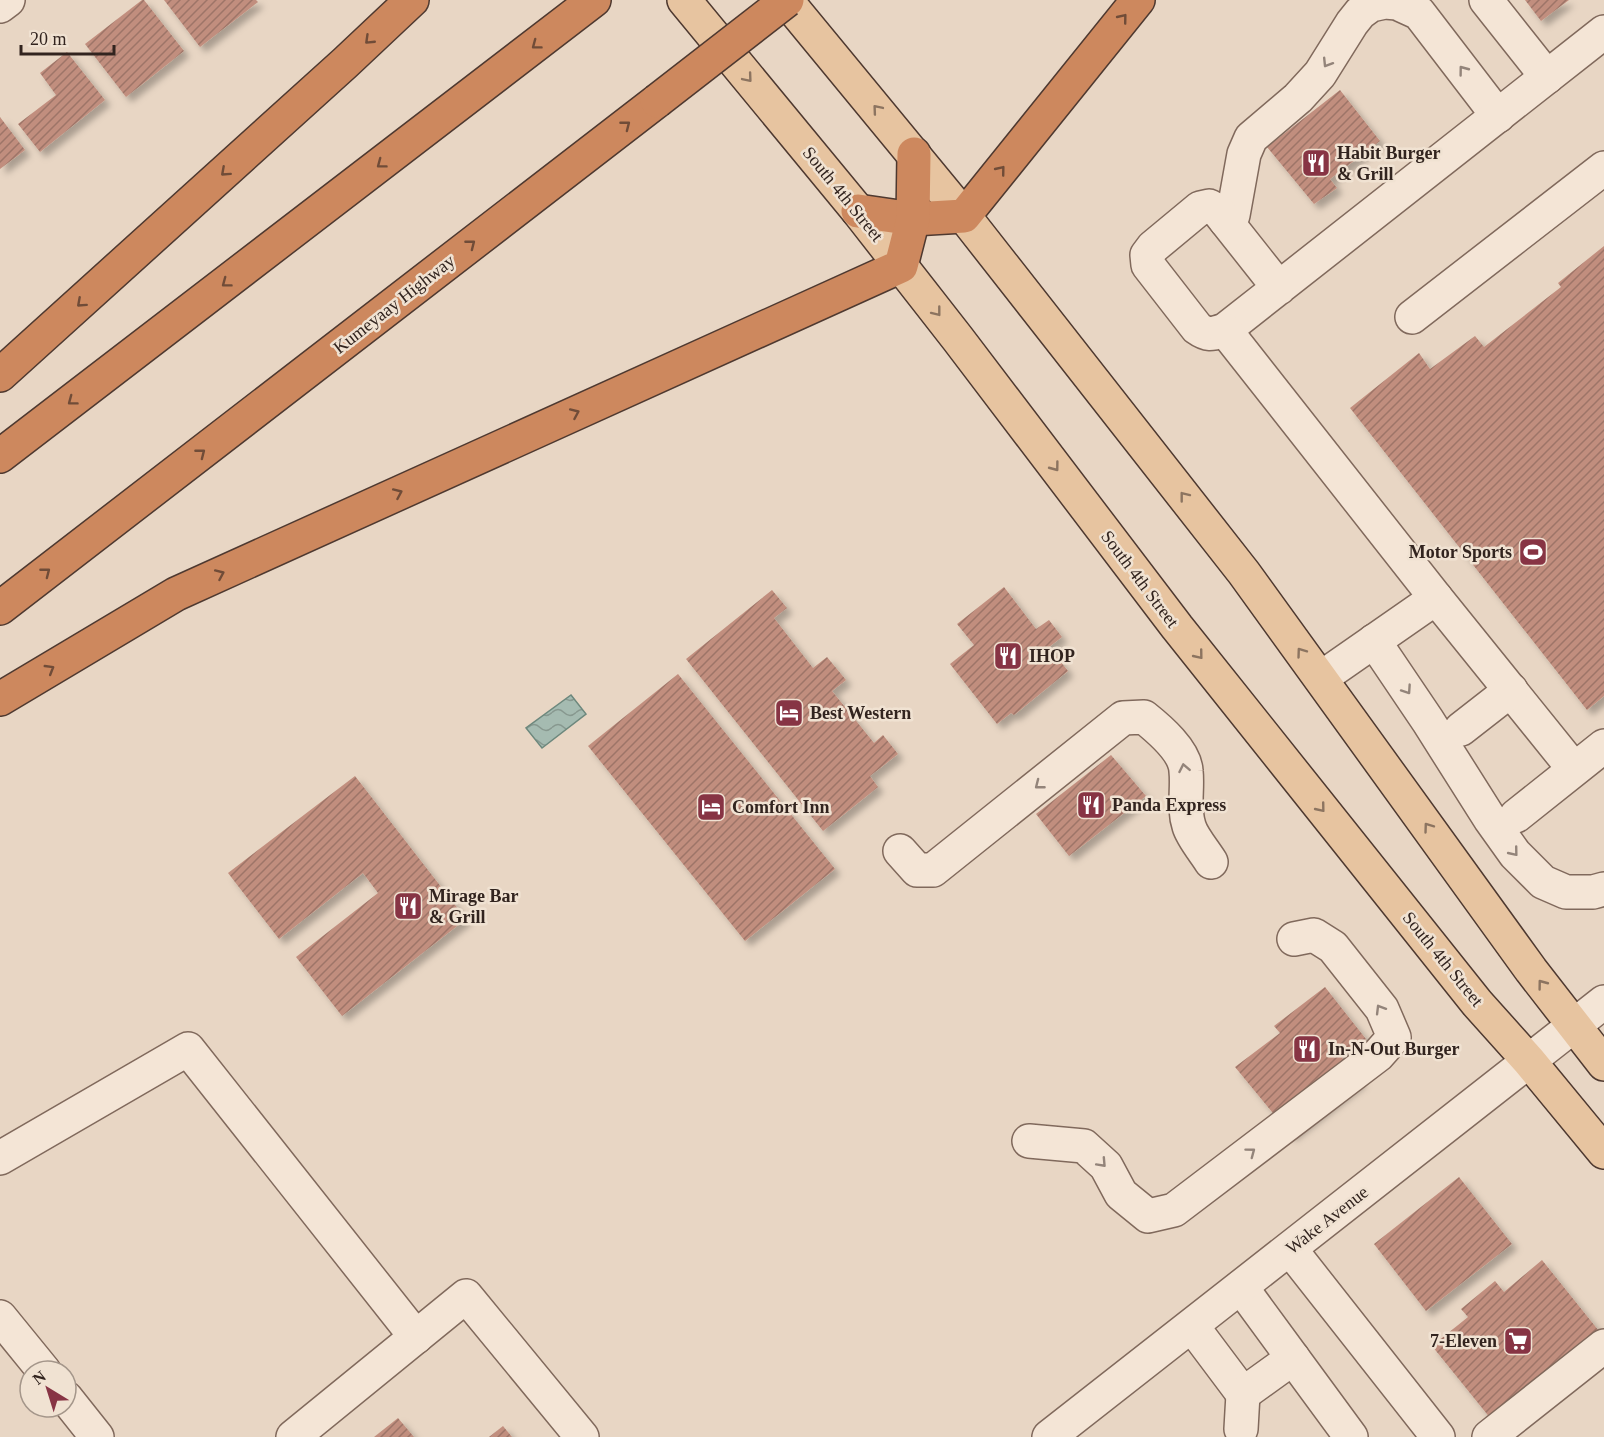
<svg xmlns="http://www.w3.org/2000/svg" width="1604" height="1437" viewBox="0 0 1604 1437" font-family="Georgia,serif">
<defs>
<pattern id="water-waves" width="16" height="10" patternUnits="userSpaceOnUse" patternTransform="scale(1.5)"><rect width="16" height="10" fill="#a5bbb1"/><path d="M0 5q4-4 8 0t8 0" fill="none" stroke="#87988f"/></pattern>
<pattern id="building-hatch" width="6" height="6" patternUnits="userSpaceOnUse" patternTransform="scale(1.5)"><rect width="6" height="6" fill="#c18e7e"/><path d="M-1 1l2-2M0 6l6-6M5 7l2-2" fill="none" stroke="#9d7467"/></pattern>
<filter id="shadow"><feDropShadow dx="5.5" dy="5.5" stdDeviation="3" flood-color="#0004"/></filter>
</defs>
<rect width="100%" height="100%" fill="#e8d6c4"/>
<polygon fill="url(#water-waves)" stroke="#6d887d" stroke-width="1.5" points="571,695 586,714 542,748 526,728"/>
<g fill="url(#building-hatch)" filter="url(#shadow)">
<polygon points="142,0 144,0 184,51 126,97 85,44"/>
<polygon points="164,0 256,0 258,2 200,47"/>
<polygon points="1525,0 1569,0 1541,21"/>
<polygon points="67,52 105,100 40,152 18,124 56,95 40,73"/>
<polygon points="1340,90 1380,141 1330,179 1337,188 1314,204 1267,147"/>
<polygon points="0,117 25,150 0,169"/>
<polygon points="1604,246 1604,696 1587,710 1350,408 1419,353 1430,369 1475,336 1484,347 1561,287 1558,283"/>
<polygon points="1004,587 1036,629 1049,620 1062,637 1049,647 1068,671 1014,715 1011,713 997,724 950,664 974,645 957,624"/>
<polygon points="772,590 787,608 774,618 813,668 827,657 846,680 832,691 874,743 883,735 898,754 870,776 878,787 823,831 686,659"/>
<polygon points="678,674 835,869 745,941 588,746"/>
<polygon points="1111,755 1146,796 1069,856 1036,814"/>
<polygon points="355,776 466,919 342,1016 296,957 378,893 363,873 279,939 228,873"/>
<polygon points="1325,987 1366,1039 1342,1058 1361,1081 1290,1136 1272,1112 1235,1067 1280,1033 1274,1026"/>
<polygon points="1459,1177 1512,1244 1426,1311 1374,1244"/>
<polygon points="1542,1260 1603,1336 1495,1424 1432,1346 1468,1317 1461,1309 1495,1281 1504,1292"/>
<polygon points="398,1418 414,1437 374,1437"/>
<polygon points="503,1426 512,1437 489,1437"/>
</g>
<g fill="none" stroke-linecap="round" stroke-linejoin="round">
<g stroke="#80695c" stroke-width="36">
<g id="minor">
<polyline points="1486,0 1547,77"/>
<polyline points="0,6 8,0"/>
<polyline points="1226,221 1233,215 1244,154 1251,138 1298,98 1320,74 1352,23 1360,13 1371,5 1385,2 1397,3 1419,13 1498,116"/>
<path d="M1279,288L1218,211L1209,206L1200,208L1153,247L1147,255L1148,265L1197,328C1208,336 1212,334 1225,330L1604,32"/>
<polyline points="1412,317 1604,168"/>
<polyline points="1225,330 1436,598 1574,769"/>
<polyline points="1374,641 1428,721 1490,819 1515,854 1543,882 1566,892 1593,892 1604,889"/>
<polyline points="1321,678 1436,598"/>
<polyline points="1461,729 1511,690"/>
<polyline points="1516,816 1604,746"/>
<path d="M900,851L917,870H933L1123,718L1144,717C1159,729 1185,751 1186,771C1188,789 1183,808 1189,826C1192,837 1205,852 1211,862"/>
<polyline points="1029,1141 1084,1146 1106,1166 1121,1194 1148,1216 1174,1210 1378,1055 1394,1037 1382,1009 1333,947 1314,935 1294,939"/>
<polyline points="0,1158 188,1049 416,1337"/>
<polyline points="1290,1249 1438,1437"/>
<polyline points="0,1317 44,1371"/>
<polyline points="1192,1326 1243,1394 1293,1358 1241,1287"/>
<polyline points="1293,1358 1351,1437"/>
<polyline points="66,1398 97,1437"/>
<polyline points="1241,1429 1243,1394"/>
<polyline points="293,1437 466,1296 582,1437"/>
<polyline points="1049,1437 1604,1002"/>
<polyline points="1489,1437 1604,1346"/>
</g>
</g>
<g stroke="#4e3930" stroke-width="36">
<g id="major">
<polyline points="684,0 858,211 958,339 1177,627 1477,1003 1529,1061 1604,1152"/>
<polyline points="786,0 964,216 1244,573 1531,970 1604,1064"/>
</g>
</g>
<g stroke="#4e3930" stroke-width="36">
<g id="highway">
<polyline points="858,211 913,219 964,216 1138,0"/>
<polyline points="0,375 345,63 412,0"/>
<polyline points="0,456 594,0"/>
<polyline points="0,608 657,101"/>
<polyline points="0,699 176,594 901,266 913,219 914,154"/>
</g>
</g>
<use href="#minor" stroke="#f4e5d6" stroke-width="33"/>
<use href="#major" stroke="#e7c4a0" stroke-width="33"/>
<use href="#highway" stroke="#cd885e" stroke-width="33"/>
<g stroke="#4e3930" stroke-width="36" stroke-linecap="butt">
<polyline id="highway-bridge" points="657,101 787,0"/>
</g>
<use href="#highway-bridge" stroke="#cd885e" stroke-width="33"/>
</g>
<defs><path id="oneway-chevron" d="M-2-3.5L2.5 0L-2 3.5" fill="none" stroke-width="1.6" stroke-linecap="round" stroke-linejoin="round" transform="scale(1.5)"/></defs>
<g stroke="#704c38">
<use href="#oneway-chevron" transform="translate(1123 18) rotate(-51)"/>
<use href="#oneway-chevron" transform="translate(369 40) rotate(136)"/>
<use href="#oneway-chevron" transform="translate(536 45) rotate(143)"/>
<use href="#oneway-chevron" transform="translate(626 125) rotate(-38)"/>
<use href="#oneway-chevron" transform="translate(381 164) rotate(143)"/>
<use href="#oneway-chevron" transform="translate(1001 170) rotate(-51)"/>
<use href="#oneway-chevron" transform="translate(225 172) rotate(138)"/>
<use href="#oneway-chevron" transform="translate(471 244) rotate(-38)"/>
<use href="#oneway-chevron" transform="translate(226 283) rotate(143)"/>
<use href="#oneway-chevron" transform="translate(81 303) rotate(138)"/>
<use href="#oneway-chevron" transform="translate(72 401) rotate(143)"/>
<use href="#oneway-chevron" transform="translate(575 413) rotate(-24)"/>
<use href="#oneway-chevron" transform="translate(201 453) rotate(-38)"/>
<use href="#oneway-chevron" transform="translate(398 493) rotate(-24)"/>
<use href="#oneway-chevron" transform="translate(46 572) rotate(-38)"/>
<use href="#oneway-chevron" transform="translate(220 574) rotate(-24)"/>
<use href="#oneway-chevron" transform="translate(50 669) rotate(-31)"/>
</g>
<g stroke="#93847a">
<use href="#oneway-chevron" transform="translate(1327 63) rotate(122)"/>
<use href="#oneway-chevron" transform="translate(1463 70) rotate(-127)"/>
<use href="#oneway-chevron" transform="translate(1407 690) rotate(56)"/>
<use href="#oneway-chevron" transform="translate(1184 768) rotate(-101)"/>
<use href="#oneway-chevron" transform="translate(1039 785) rotate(142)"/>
<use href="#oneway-chevron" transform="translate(1514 852) rotate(51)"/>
<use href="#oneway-chevron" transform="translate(1380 1009) rotate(-121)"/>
<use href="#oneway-chevron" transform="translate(1251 1152) rotate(-37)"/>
<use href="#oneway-chevron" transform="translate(1102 1163) rotate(47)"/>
</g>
<g stroke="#8c7460">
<use href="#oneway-chevron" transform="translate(748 78) rotate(50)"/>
<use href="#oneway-chevron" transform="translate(877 109) rotate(-130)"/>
<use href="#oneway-chevron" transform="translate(937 312) rotate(52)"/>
<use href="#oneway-chevron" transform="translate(1055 467) rotate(53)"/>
<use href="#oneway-chevron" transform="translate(1184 496) rotate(-128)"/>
<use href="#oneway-chevron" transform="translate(1301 652) rotate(-126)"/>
<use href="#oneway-chevron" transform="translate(1199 655) rotate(51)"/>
<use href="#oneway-chevron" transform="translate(1321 808) rotate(51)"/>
<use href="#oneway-chevron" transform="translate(1428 827) rotate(-126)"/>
<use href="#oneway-chevron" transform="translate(1542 984) rotate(-127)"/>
</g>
<defs>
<g id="restaurant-square" transform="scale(1.5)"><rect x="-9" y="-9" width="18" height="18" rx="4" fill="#873444" stroke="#f0e2d2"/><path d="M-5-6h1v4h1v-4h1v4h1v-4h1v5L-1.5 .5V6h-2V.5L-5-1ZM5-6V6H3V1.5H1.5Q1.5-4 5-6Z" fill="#fff"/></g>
<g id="stadium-square" transform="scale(1.5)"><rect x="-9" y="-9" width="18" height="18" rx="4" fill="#873444" stroke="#f0e2d2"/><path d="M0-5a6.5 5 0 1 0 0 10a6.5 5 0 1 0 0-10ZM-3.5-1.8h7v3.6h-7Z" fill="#fff"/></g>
<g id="hotel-square" transform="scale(1.5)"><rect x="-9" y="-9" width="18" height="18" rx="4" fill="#873444" stroke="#f0e2d2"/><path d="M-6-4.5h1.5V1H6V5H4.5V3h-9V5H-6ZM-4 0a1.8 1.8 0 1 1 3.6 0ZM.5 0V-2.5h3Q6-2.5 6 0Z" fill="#fff"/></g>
<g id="supermarket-square" transform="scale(1.5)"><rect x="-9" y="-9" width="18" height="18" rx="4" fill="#873444" stroke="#f0e2d2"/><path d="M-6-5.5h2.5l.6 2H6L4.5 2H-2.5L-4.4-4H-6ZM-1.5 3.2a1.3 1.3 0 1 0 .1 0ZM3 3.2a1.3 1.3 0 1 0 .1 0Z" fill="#fff"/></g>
</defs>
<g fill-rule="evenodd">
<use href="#restaurant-square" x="1316" y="163"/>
<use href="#stadium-square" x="1533" y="552"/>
<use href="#restaurant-square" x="1008" y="656"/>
<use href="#hotel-square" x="789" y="713"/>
<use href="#restaurant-square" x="1091" y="805"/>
<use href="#hotel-square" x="711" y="807"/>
<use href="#restaurant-square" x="408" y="906"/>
<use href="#restaurant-square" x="1307" y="1049"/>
<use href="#supermarket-square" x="1518" y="1341"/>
</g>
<g text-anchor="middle" stroke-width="5" stroke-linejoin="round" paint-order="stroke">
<g font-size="18" font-weight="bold" fill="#32241f" stroke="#f0e2d2" text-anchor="start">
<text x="1337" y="159">Habit Burger<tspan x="1337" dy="21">&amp; Grill</tspan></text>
<text x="1512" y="558" text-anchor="end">Motor Sports</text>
<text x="1029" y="662">IHOP</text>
<text x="810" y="719">Best Western</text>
<text x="1112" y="811">Panda Express</text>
<text x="732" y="813">Comfort Inn</text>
<text x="429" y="902">Mirage Bar<tspan x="429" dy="21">&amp; Grill</tspan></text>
<text x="1328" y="1055">In-N-Out Burger</text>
<text x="1497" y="1347" text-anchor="end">7-Eleven</text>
</g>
<g font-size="18" fill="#32241f" stroke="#f0e2d2">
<text transform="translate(843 194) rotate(51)" y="6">South 4th Street</text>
<text transform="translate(394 304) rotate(-38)" y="6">Kumeyaay Highway</text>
<text transform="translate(1140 579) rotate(53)" y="6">South 4th Street</text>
<text transform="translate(1443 959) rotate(51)" y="6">South 4th Street</text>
<text transform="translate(1327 1220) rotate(-38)" y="6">Wake Avenue</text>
</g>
</g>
<g transform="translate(48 1389) rotate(322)"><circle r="28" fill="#f0e2d2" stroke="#a4968a" stroke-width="1.5"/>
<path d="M0-4.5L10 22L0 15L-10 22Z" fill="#873444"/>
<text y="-9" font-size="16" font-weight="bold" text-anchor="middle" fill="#32241f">N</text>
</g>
<path d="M21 45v9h93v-9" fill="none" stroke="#32241f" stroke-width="3"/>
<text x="30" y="45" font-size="18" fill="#32241f" stroke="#f0e2d2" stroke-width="4.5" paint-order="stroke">20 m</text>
</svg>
